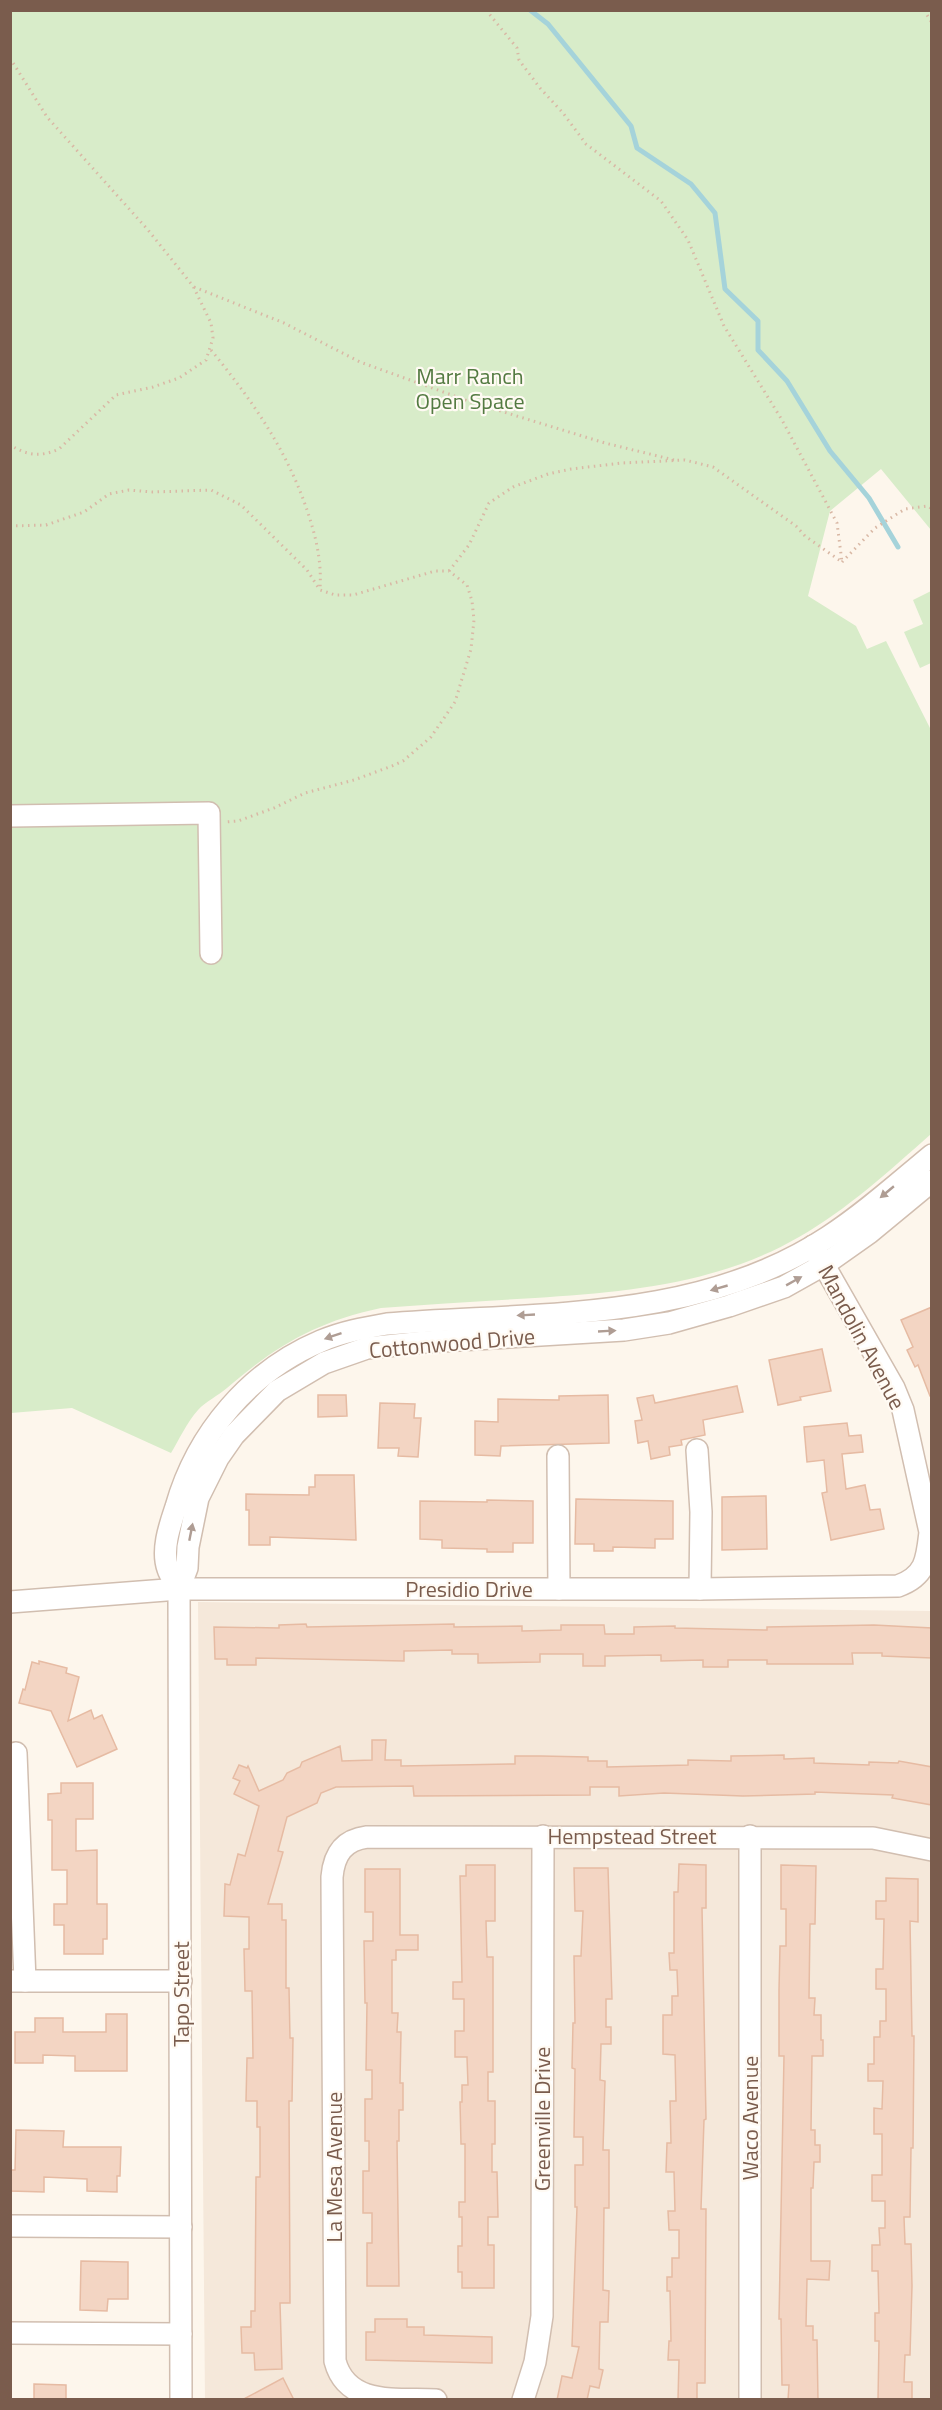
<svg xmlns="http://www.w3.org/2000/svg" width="942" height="2410" viewBox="0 0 942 2410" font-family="'Titillium Web',sans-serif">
<rect width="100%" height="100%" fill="#fdf6ec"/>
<polygon fill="#f5e8da" points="198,1602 931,1611 931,2399 205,2399"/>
<g fill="#d8ecc9">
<path d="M11,11H931V530L881,469L830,511L808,596L856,626L867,649L886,641L931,730V1134C889,1171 848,1209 799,1237C718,1284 626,1292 535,1298C484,1301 432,1304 381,1308C316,1322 277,1345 227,1388C218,1396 206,1401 198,1410C187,1422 179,1440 171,1453L72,1408L11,1413Z"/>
<polygon points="931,591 931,663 920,668 904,632 923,624 913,600"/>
</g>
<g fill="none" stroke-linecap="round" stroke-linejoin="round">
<polyline stroke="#a5d3da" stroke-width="5" points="530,10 548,24 631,126 637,148 691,184 715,213 725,289 758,321 758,350 787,381 830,451 869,498 898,547"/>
</g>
<g fill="#f3d5c3" stroke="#e6bba3" stroke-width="1.5">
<polygon points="932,1307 932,1396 930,1396 918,1365 915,1367 907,1350 913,1347 901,1320"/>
<polygon points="822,1349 831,1391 800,1397 801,1400 778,1405 769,1360"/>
<polygon points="737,1386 743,1412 703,1420 705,1435 681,1440 682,1445 669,1447 670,1455 651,1459 648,1441 638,1443 635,1421 642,1420 637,1398 653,1395 655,1403"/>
<polygon points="318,1395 346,1395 347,1416 318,1417"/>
<polygon points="608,1395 609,1443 501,1446 500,1456 475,1455 475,1421 498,1422 498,1399 559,1400 559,1396"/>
<polygon points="380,1403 415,1404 414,1418 421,1418 418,1457 398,1456 399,1448 378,1448"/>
<polygon points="847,1423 849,1436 861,1435 863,1452 842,1454 846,1489 865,1485 870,1510 880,1509 884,1529 831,1540 822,1493 827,1492 824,1460 807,1462 804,1427"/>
<polygon points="315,1475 354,1475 356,1540 270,1537 270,1545 249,1545 249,1510 246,1510 246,1494 309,1495 309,1487 315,1487"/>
<polygon points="766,1496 767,1549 722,1550 722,1497"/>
<polygon points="576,1499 673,1501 673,1539 655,1539 655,1548 613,1547 613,1551 594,1551 594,1544 575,1544"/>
<polygon points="487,1500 533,1501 533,1543 513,1543 513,1552 487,1552 487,1549 442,1548 442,1540 420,1539 420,1501 487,1502"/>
<polygon points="306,1624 307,1627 454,1624 454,1627 522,1626 522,1631 561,1630 561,1625 604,1625 605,1634 634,1634 634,1627 675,1626 675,1628 767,1630 767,1627 874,1625 932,1628 932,1658 882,1656 882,1653 852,1653 853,1664 767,1664 767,1660 728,1660 728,1667 703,1667 703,1660 661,1661 661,1655 605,1656 605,1666 583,1666 583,1654 540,1654 540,1662 478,1663 478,1654 452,1654 452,1650 404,1651 404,1661 256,1658 256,1665 227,1665 227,1659 215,1659 214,1627 279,1628 279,1625"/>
<polygon points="39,1661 67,1668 66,1673 79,1677 68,1721 91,1710 94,1719 102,1715 117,1749 77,1767 51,1711 19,1703 23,1689 25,1690 32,1662 39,1664"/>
<polygon points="372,1740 386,1740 385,1760 401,1760 401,1766 515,1764 515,1756 541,1756 588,1757 588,1761 607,1761 607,1767 688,1765 688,1760 731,1761 731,1756 784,1755 784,1759 814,1758 814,1763 869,1765 869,1762 898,1763 899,1761 932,1767 932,1805 892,1798 893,1795 815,1792 815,1794 743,1796 664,1793 619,1796 619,1787 590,1787 590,1795 414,1796 413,1786 336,1787 321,1793 317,1803 287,1817 278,1851 283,1852 268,1904 282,1904 282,1920 286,1920 286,1988 289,1988 290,2038 293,2038 292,2101 289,2101 290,2303 280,2303 282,2369 255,2370 254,2353 242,2353 241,2327 251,2327 251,2311 255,2311 256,2177 260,2177 260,2127 257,2127 257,2101 246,2101 247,2058 253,2058 252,1991 245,1991 244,1949 249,1949 249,1917 224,1916 225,1884 230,1885 238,1854 245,1856 259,1806 234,1794 240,1781 233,1778 239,1765 247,1768 248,1766 259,1791 283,1780 287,1773 300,1767 302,1762 340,1746 342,1761 372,1760"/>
<polygon points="61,1783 93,1783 93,1819 76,1819 76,1851 97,1850 97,1904 107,1904 107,1939 103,1939 103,1954 64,1954 64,1925 54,1925 54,1904 67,1904 67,1870 52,1870 52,1820 48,1820 48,1794 61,1793"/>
<polygon points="679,1864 706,1865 706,1908 702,1908 706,2119 704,2120 701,2209 706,2209 705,2383 697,2383 697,2400 678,2400 679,2360 668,2360 669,2341 671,2341 670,2291 667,2291 667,2277 672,2277 672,2258 679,2258 679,2230 669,2230 668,2211 675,2211 674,2172 666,2172 667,2143 671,2143 670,2101 676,2101 675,2055 663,2054 663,2015 672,2015 672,1996 678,1996 677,1970 670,1970 669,1953 674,1953 674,1892 678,1892"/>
<polygon points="466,1865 495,1865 495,1921 486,1921 487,1957 493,1957 493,2072 488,2072 488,2101 495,2101 495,2144 492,2144 492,2172 497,2172 498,2217 488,2217 488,2245 494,2245 494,2288 462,2288 462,2272 458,2272 458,2246 462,2246 462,2217 459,2217 459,2202 465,2202 465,2144 461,2144 460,2102 462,2102 462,2085 468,2085 467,2057 455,2057 455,2031 464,2031 464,1999 453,1999 453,1982 462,1982 460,1876 466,1876"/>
<polygon points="781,1865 816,1866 815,1924 810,1924 809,1998 815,1998 814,2015 821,2015 821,2040 823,2040 823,2056 812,2056 811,2130 815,2130 815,2145 820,2145 820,2162 814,2162 813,2188 811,2188 811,2261 830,2261 829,2280 807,2279 806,2326 813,2326 813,2340 817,2340 818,2400 788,2400 789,2385 782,2385 781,2319 779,2319 784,2056 779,2056 779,1990 780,1946 786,1946 786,1909 781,1909"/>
<polygon points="574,1868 608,1868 612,1999 606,1999 606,2027 611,2027 611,2044 601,2044 600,2080 605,2081 603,2150 609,2150 609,2208 604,2208 603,2290 609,2291 608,2322 600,2322 599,2369 603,2370 599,2388 590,2386 587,2400 557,2400 562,2376 572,2378 579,2347 572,2346 577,2207 575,2207 575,2165 583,2165 583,2137 574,2137 575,2069 572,2068 573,2023 575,2023 574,1956 581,1956 583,1911 575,1911"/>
<polygon points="365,1869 400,1869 400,1935 418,1935 418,1950 396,1950 396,1960 392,1960 392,2013 398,2013 397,2032 401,2032 400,2083 403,2083 403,2110 399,2110 399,2141 397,2141 399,2286 367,2286 367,2243 372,2243 372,2213 363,2213 363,2171 369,2171 369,2141 365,2141 365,2099 372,2099 372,2070 366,2070 367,2003 365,2003 364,1941 373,1941 373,1912 365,1912"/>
<polygon points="886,1878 918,1879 918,1922 910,1921 912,2036 914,2036 913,2148 911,2148 910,2217 904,2217 905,2244 911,2244 912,2286 910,2355 905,2355 904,2382 912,2382 912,2400 878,2400 879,2341 875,2341 875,2313 879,2313 878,2271 872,2271 872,2245 880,2245 879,2228 885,2228 885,2201 872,2201 872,2175 882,2175 882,2134 874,2134 874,2108 882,2109 883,2081 868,2081 868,2064 874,2064 874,2037 880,2037 880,2021 886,2021 886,1989 876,1989 876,1969 883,1969 884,1919 876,1919 876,1901 886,1901"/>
<polygon points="106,2014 127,2014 127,2071 75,2071 75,2056 43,2055 43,2063 15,2063 15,2032 35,2032 35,2018 63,2018 63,2032 106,2032"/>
<polygon points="16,2130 64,2131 63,2147 121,2147 120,2176 117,2176 117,2192 87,2191 87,2179 44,2177 44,2192 10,2191 10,2170 15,2170"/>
<polygon points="81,2261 128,2262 128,2299 108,2299 107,2311 80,2310"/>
<polygon points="375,2319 407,2319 407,2327 424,2327 424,2335 492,2337 492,2363 366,2360 366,2332 375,2332"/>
<polygon points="283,2378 294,2400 242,2400"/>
<polygon points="34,2384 66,2385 66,2400 34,2400"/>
</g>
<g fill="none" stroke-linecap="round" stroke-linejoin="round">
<g stroke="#d1beb0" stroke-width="24">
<g id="minor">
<polyline points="10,816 209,813 211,953"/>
<polyline points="697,1450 701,1512 700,1589"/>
<polyline points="558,1456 559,1589"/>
<path d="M179,1589C176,1583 170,1576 168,1569C161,1550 170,1525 176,1507C197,1433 250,1371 321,1341C342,1332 364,1328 387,1324C537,1312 697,1323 828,1237C865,1213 898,1183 932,1155"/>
<path d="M10,1602L179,1589H700L898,1586C926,1576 927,1559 930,1532L903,1410L894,1388L813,1246"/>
<polyline points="16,1753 25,1981"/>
<polyline points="11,1981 181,1981"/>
<polyline points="10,2226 181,2227"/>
<polyline points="10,2333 181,2334"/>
<polyline points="181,2400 179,1589 187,1568 188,1547 198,1498 218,1458 234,1435 277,1391 324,1363 367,1348 425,1342 624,1330 669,1323 729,1306 784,1287 825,1264 869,1233 932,1181"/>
<path d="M436,2400C398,2398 347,2407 335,2361L332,1877C334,1854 344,1840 367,1837L873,1838L932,1850"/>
<polyline points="523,2400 535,2362 542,2316 543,1836"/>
<polyline points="750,2400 750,1836"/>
</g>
</g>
<g stroke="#d9b8a5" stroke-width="3" stroke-dasharray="1.5 4.5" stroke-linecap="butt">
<polyline points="486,10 517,48 519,60 540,88 563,113 586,144 661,201 688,240 724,326 782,420 837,523 842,562"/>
<polyline points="924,10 932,23"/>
<path d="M10,58L47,117L148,230L193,286L211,323L213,338L206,360L179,378L153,387L116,395L59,449C41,457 28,456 10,445"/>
<polyline points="194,287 284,323 360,362 471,402 605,443 674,460"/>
<path d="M211,350C251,399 285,447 306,507C315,533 322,560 320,588"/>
<polyline points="10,526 46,525 84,512 109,494 129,490 153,492 211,490 241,505 307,570 320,590 335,595 353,595 435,571 449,571 467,585 472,601 474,620 471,649 455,702 431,737 403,761 392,766 354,780 305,793 274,808 238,821 226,822"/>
<polyline points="842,562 875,528 905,509 928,506 932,509"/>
<polyline points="449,571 469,545 489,503 513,487 548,474 571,469 622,463 685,460 713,467 796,526 805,536 842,562"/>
</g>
<use href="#minor" stroke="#fff" stroke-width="21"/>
</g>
<defs><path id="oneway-solid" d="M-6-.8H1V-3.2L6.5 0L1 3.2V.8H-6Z" transform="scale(1.5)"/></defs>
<g fill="#af9d94">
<use href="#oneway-solid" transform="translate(887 1192) rotate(140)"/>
<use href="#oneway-solid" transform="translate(794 1281) rotate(-29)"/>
<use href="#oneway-solid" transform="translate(719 1288) rotate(164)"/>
<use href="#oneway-solid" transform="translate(526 1315) rotate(177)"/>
<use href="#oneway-solid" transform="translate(607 1331) rotate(-3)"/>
<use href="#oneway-solid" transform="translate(333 1336) rotate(161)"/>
<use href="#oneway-solid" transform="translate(191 1532) rotate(-79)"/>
</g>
<g text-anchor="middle" stroke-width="4.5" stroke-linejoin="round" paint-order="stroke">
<g font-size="22" fill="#537a41" stroke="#fffaf3">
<text x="470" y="384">Marr Ranch<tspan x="470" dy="25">Open Space</tspan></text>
</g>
<g font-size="22" fill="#7a5c4d" stroke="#fffaf3">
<text transform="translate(862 1337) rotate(62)" y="8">Mandolin Avenue</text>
<text transform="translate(452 1343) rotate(-5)" y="8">Cottonwood Drive</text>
<text x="469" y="1597">Presidio Drive</text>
<text x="632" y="1844">Hempstead Street</text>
<text transform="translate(181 1994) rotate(-90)" y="8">Tapo Street</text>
<text transform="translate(750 2118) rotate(-90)" y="8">Waco Avenue</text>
<text transform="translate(542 2119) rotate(-90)" y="8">Greenville Drive</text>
<text transform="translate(334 2167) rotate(-90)" y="8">La Mesa Avenue</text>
</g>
</g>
<rect width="942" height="2410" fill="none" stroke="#7a5c4d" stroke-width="24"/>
</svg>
